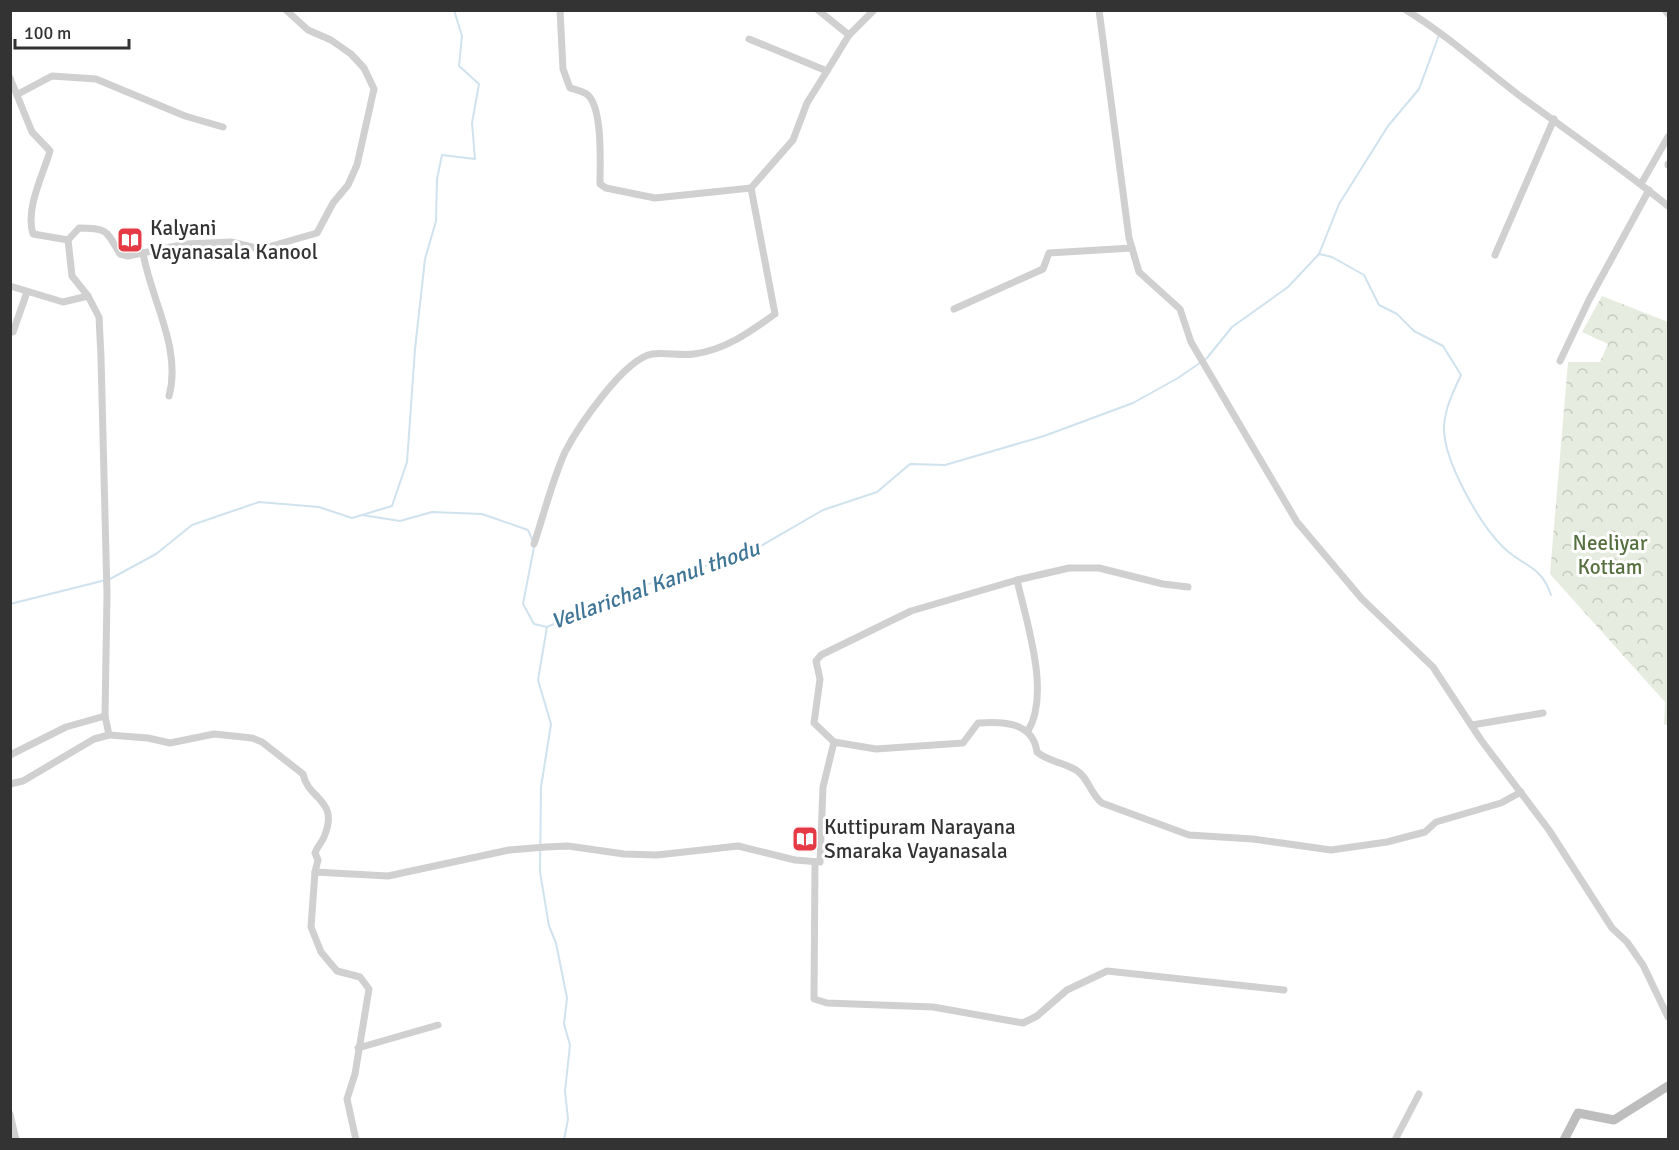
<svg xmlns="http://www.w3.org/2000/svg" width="1679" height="1150" viewBox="0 0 1679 1150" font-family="Signika,sans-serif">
<defs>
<pattern id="forest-crowns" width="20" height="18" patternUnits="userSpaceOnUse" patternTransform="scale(1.5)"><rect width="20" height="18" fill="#e6ecdf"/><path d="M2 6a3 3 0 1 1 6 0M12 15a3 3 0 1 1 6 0" fill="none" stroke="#c6cbc0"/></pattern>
</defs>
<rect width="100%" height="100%" fill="#fff"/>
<polygon fill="url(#forest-crowns)" points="1602,296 1668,322 1668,726 1664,724 1665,702 1550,574 1568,362 1600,362 1608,344 1582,332"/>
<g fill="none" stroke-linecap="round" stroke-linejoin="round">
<g stroke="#cfe2ee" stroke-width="2">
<path d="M1319,254L1332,257L1364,275L1379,305L1397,314L1414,331L1443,346L1461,375C1453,392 1445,408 1444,427C1443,460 1480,525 1504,548C1524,567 1541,565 1551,595"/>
<polyline points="362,515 400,521 432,512 482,514 528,530 533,541"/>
<polyline points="534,547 523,604 534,624 547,627 639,587 752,551 823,510 877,492 910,464 945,465 1044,436 1133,403 1178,378 1207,358 1232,327 1288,287 1319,254 1339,204 1388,126 1419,89 1439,35"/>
<polyline points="10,604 110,579 156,554 192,525 259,502 319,507 352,518 392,506 407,462 415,349 425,259 436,221 437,179 442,155 475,159 472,123 479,84 459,66 462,36 454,10"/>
<polyline points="547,627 538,680 551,724 541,787 540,872 549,926 556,943 567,998 564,1024 570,1045 565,1091 568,1119 564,1140"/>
</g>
<g stroke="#d0d0d0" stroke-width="7">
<path d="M560,10L563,69L570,88C576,90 583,91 588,95C603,110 600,163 600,184L606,188L655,198L751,188L793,140L807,103L827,71"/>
<polyline points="818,10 849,35 874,10"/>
<polyline points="1099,10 1129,238 1139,272 1180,309 1191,342 1297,522 1362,599 1433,667 1481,740 1549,830 1612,928 1627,942 1643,965 1668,1017"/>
<path d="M1406,10C1447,35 1482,67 1520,96C1570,133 1620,167 1668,206"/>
<polyline points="1665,10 1668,14"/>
<polyline points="749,39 827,71 849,35"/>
<path d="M10,78L32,132L50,151C43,175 25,209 33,234L68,240L72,276L88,296L63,302L10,286"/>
<polyline points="18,94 52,76 96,79 185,116 223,127"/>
<polyline points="1668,164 1668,165"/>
<polyline points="1641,184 1668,137"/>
<path d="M68,240L79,228C109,228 106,231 120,254L128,256L186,244L231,242L261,249L317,233L333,203L348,185L357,165L374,89L364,68L351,54L331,40L308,30L286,10"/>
<path d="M143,253C151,300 182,348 169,396"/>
<polyline points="1495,255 1554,119"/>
<path d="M88,296L99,317L101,357L107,594L105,716L109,735L148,738L170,743L214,734L252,738L262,742L303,774C308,800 340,799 324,837C322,842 317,847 315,853L318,860L315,872"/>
<polyline points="954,309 1043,269 1049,253 1132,248"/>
<polyline points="13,332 27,292"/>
<polyline points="1560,361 1589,300 1649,190"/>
<path d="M534,544C544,514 552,481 565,452C578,427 624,359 652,354C666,352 680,356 694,354C725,350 750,332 775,314L751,188"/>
<path d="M1017,580C1026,621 1051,693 1028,731"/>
<polyline points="1472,725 1543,713"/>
<polyline points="834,742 814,723 820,679 816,661 821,655 911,611 1017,580 1069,568 1099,568 1163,584 1188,587"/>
<polyline points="10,755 66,727 105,716"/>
<polyline points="10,784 23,781 94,739 109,735"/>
<polyline points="815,862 814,999 827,1003 933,1007 1023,1023 1037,1016 1067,990 1107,971 1284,990"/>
<polyline points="358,1048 438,1025"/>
<polyline points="10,1114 16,1140"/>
<path d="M356,1140L347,1099L355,1074L369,989L360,977L337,971L321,952L311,927L315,872L388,876L509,850L546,847L568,846L624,854L657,855L738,846L795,860L820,862L823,787L834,742L876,749L963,743L978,723C1003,721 1033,722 1037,752C1049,762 1063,762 1076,770C1089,778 1090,794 1102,803L1189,835L1253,839L1331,850L1387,842L1425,832L1436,822L1501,803L1521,792"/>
<polyline points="1395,1140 1419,1094"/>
</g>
<polyline stroke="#bdbdbd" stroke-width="9" points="1564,1140 1578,1113 1614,1120 1668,1086"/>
</g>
<defs>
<g id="library-square" transform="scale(1.35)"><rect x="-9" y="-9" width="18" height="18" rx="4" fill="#e63946" stroke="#fff"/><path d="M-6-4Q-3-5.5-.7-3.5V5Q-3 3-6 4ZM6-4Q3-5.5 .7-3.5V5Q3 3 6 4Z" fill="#fff"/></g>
</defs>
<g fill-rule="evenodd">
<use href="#library-square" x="130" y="240"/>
<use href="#library-square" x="805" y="839"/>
</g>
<g text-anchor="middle" stroke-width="6" stroke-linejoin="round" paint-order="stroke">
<g font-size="21" fill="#333" stroke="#fff" text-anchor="start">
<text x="150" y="235">Kalyani<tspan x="150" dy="24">Vayanasala Kanool</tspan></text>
<text x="824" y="834">Kuttipuram Narayana<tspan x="824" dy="24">Smaraka Vayanasala</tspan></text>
</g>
<g font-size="21" fill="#56703f" stroke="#fff">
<text x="1610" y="550">Neeliyar<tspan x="1610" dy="24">Kottam</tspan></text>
</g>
<g font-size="22" font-style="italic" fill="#3f7597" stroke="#fff">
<text transform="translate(655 584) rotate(-20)" y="8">Vellarichal Kanul thodu</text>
</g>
</g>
<rect width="1679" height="1150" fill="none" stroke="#333333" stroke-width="24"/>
<path d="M15 39v9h114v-9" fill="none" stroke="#333333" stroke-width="3"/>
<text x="24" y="39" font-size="18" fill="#333333" stroke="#ffffff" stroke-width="4.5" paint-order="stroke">100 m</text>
</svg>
